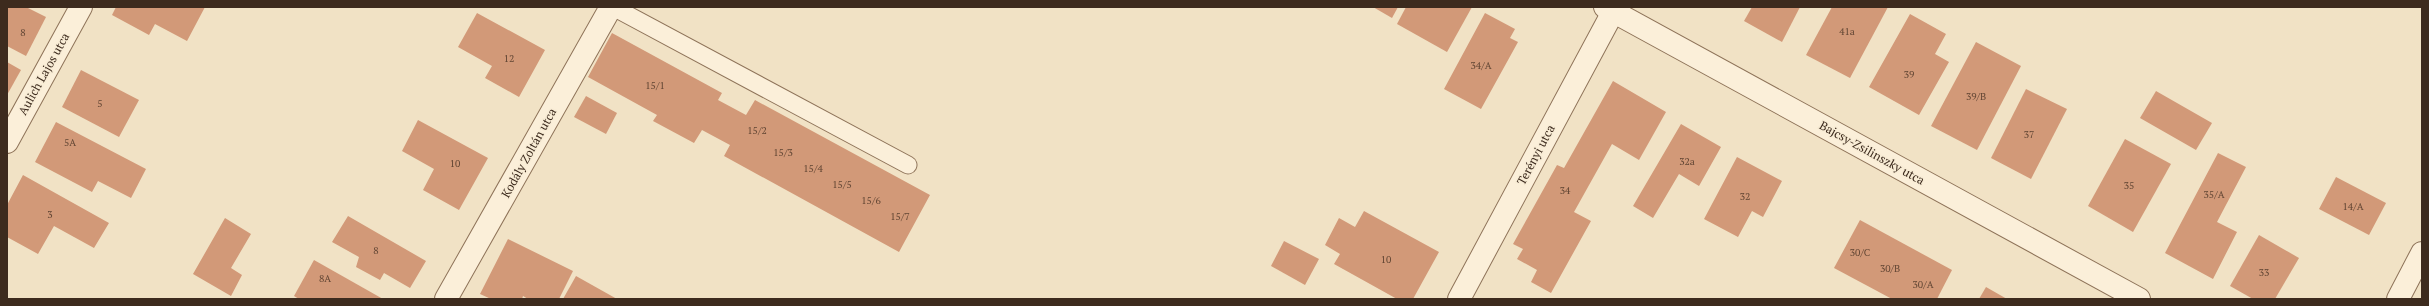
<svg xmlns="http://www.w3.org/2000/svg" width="2429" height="306" viewBox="0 0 2429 306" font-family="'PT Serif',serif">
<rect width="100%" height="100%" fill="#f1e2c5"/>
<g fill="#d29978">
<polygon points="7,7 26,7 46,17 26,56 7,46"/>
<polygon points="116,7 205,7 187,41 155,24 149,35 112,15"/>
<polygon points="1373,7 1398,7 1392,18"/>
<polygon points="1406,7 1472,7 1447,52 1397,24"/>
<polygon points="1752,7 1800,7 1782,42 1744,21"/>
<polygon points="1832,7 1888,7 1850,78 1806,55"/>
<polygon points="477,13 545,50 519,97 485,78 492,66 458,47"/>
<polygon points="1485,13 1515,29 1510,38 1518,42 1481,109 1444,89"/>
<polygon points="1910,14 1946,34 1935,54 1949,62 1919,115 1869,87"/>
<polygon points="612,33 722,93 718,100 746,115 755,100 930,195 899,252 724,156 730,145 702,130 694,143 653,121 657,115 588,77"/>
<polygon points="1976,42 2021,66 1977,150 1931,126"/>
<polygon points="7,62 21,70 7,95"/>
<polygon points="81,70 139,100 119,137 62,107"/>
<polygon points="1613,81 1666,112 1639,160 1612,144 1574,212 1591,221 1551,293 1531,282 1537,270 1517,259 1523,249 1513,244 1557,165 1564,168"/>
<polygon points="2026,89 2067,109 2031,179 1991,158"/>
<polygon points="2156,91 2212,123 2196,150 2140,118"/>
<polygon points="586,96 617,113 606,134 574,117"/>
<polygon points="418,120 488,158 459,210 423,190 434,169 402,151"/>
<polygon points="56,122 146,169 131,198 98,181 92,192 35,162"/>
<polygon points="1681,124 1721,147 1699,186 1679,174 1653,218 1633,206"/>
<polygon points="2125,139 2171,164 2133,232 2088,206"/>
<polygon points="2218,153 2246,167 2217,222 2237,232 2213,279 2165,253"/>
<polygon points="1737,157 1782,181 1763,217 1752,211 1738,237 1704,219"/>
<polygon points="23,175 109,223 94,248 54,226 38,254 7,237 7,205"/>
<polygon points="2336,177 2386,203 2369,235 2319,209"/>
<polygon points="1364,211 1439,252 1413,299 1397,299 1334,264 1340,254 1325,245 1339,218 1355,227"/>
<polygon points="348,216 426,261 410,288 384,273 380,280 356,267 359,257 332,242"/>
<polygon points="225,218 251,234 231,268 242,275 231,296 193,274"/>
<polygon points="1860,220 1952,270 1937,299 1892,299 1834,268"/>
<polygon points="2259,235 2299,258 2275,299 2253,299 2230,286"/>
<polygon points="508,239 573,271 559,299 528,299 523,296 522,299 491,299 480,294"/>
<polygon points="1284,241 1319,259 1305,285 1271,266"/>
<polygon points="314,260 383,299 299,299 294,296"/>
<polygon points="576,276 617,299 563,299"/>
<polygon points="1986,287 2007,299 1979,299"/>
</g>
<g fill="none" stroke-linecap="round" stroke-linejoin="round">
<g stroke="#8e7359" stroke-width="19">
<polyline id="lane" points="613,7 908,165"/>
</g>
<g stroke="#8e7359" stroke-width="24">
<g id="street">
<polyline points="1605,7 2139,299"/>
<polyline points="7,142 81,7"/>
<polyline points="446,299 611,7"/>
<polyline points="1459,299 1613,12"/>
<polyline points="2398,299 2422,253"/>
</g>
</g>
<use href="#lane" stroke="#fbefd9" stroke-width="17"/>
<use href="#street" stroke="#fbefd9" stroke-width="22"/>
</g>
<g text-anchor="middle" stroke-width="3" stroke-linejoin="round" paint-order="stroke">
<g font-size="10" fill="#624634">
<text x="1847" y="35">41a</text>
<text x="23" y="36">8</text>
<text x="509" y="62">12</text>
<text x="1481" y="69">34/A</text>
<text x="1909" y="78">39</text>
<text x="655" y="89">15/1</text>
<text x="1976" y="100">39/B</text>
<text x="100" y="107">5</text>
<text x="757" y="134">15/2</text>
<text x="2029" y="138">37</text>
<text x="70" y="146">5A</text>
<text x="783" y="156">15/3</text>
<text x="1687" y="165">32a</text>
<text x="455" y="167">10</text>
<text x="813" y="172">15/4</text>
<text x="842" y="188">15/5</text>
<text x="2129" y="189">35</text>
<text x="1565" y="194">34</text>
<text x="2214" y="198">35/A</text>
<text x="1745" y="200">32</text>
<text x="871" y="204">15/6</text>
<text x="2353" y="210">14/A</text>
<text x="50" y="218">3</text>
<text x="900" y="220">15/7</text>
<text x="376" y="254">8</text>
<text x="1860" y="256">30/C</text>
<text x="1386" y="263">10</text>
<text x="1890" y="272">30/B</text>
<text x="2264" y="276">33</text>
<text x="325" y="282">8A</text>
<text x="1923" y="288">30/A</text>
</g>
<g font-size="12" fill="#3d2b1e" stroke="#f8ecd5">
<text transform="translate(44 74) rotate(-61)" y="4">Aulich Lajos utca</text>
<text transform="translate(529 153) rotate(-61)" y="4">Kodály Zoltán utca</text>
<text transform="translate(1872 153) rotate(29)" y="4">Bajcsy-Zsilinszky utca</text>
<text transform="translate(1536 155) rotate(-62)" y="4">Terényi utca</text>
</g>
</g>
<rect width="2429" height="306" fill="none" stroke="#3d2b1e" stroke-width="16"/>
</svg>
